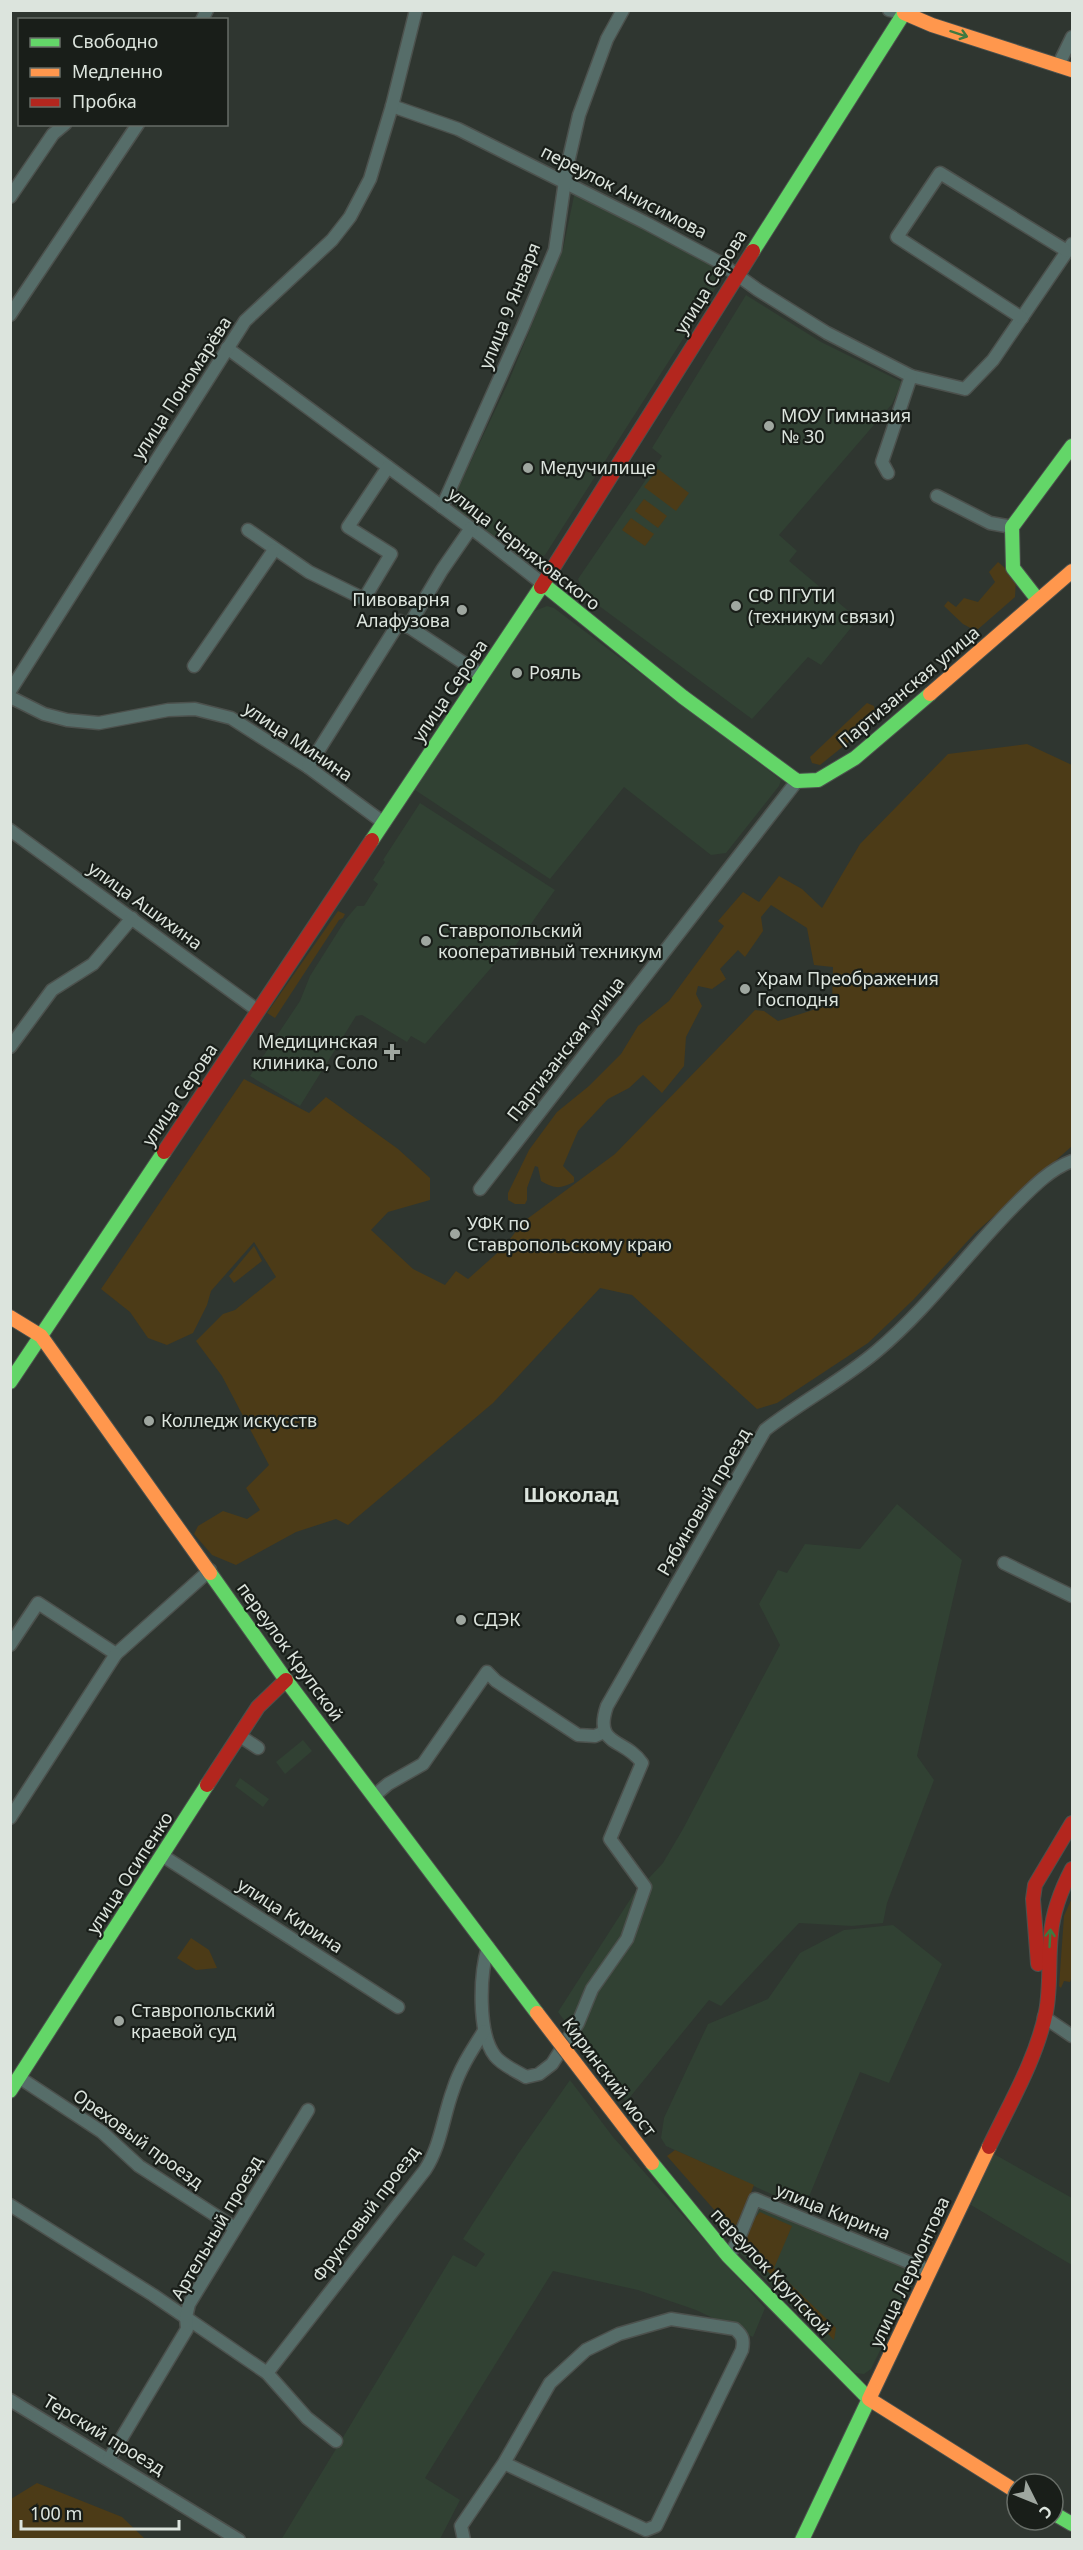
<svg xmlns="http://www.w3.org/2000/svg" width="1083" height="2550" viewBox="0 0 1083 2550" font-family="'Noto Sans',sans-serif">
<rect width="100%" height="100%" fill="#2f3630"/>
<g fill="#314133">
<polygon points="580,193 694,254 715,267 720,275 720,281 545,555 534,563 522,559 457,511 454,497 508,383 563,249 574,196"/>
<polygon points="746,295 821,342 902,382 892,404 779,535 797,551 789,561 858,619 821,665 808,657 752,719 587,597 578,579 662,456 652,448"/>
<polygon points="547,606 554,608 781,780 779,786 726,853 711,855 624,787 550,879 415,790 532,612"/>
<polygon points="420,803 555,890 508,956 497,961 425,1044 411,1036 407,1042 362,1015 356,1016 300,1106 250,1076 300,1001 310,976 346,919 357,906 364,906 378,884 373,880 385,862 383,860"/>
<polygon points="897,1504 962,1560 917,1756 934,1780 887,1903 883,1923 852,1926 799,1923 721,2006 709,2000 626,2102 558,2012 633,1895 663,1863 683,1829 780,1645 759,1604 778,1570 787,1573 805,1544 860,1549"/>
<polygon points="303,1740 312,1751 285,1774 276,1762"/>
<polygon points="240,1778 269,1799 263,1807 235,1786"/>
<polygon points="893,1925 942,1964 889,2083 860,2072 804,2209 666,2146 661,2138 664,2118 708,2024 768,1999 800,1953 844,1930"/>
<polygon points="570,2080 613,2137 765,2308 753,2337 696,2310 638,2290 553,2271 425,2478 460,2500 440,2539 281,2540 453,2255 476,2267 485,2254 463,2239 518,2154"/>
<polygon points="994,2154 1072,2198 1072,2265 971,2205"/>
<polygon points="756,2206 919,2271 871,2369 864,2374 855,2373 739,2252"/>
</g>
<g fill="#4c3b17">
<polygon points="658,469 689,493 676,511 644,487"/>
<polygon points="644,499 667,516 658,528 635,511"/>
<polygon points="631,518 654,534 645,546 622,530"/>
<polygon points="998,562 1005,568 1011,569 1016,578 1015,597 976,631 963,624 944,606 948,601 956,607 964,598 978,602 995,582 989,572"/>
<polygon points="867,703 874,706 876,720 820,765 812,763 810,757"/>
<path d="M1027,744L1072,765V1146L975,1233L913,1300L868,1343L777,1403L757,1409L632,1295L600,1288L493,1403L348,1525L336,1519L296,1532L236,1565L212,1555L194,1534L198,1526L223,1511L247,1519L260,1510L246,1488L269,1465L222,1376L196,1341L223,1314L235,1310L276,1277L254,1242L211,1291L207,1305L193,1333L167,1345L148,1338L130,1312L101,1289L244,1079L309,1113L326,1097L398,1149L430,1178V1200L388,1212L371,1230L413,1269L445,1285L456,1271L468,1279L504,1247L523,1222L615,1154L755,1010L764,1011L778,1021L832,1004L833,967L814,965L807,928L771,905L761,917L763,931L745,957L738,950L720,969L726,979L712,989L698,986L696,994L702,1006L686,1037L684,1066L662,1093L643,1075L629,1088L608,1099L578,1131L563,1166L574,1177V1182C560,1189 555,1189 541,1181L538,1167L535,1166L527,1188V1200L525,1204H515L508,1200V1193L529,1150L557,1112L589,1086L621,1054L638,1026L669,1001L724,926L718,921L743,892L759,902L779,876L802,889L822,908L860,844L948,754Z"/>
<polygon points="338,911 345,914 343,918 339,920 275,1018 267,1013"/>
<polygon points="254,1246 262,1261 234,1283 229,1276"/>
<polygon points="1072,1898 1072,1976 1070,1982 1064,1981 1061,1988 1059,1986 1064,1916"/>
<polygon points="191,1938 209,1950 217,1968 196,1970 177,1958"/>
<path d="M675,2150L754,2185C748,2199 744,2221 731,2229L667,2156Z"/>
<path d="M760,2212L792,2226L774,2268L836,2328L834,2340L745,2248C744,2236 751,2221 760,2212Z"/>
<polygon points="37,2483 122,2517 145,2539 11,2539 11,2499"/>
</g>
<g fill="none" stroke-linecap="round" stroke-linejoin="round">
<g stroke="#4c514d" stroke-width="15">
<g id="street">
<polyline points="889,10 904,13"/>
<polyline points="202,20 207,10"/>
<polyline points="1058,66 1072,37"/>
<polyline points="392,106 458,129 644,222 719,262 758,290 827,333 911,376 965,389 993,360 1072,244"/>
<polyline points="10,197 53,134 65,124"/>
<polyline points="10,315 138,124"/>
<polyline points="1022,318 897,237 940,173 1067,251"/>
<polyline points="227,348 483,537 543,584"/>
<polyline points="888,473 882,462 911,376"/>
<polyline points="937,496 990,523 1012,527"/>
<polyline points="442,507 523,326 555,250 567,167 579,115 607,39 623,10"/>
<polyline points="248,530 309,572 364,599 391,554 348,527 388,467"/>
<polyline points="408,627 442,570 471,528"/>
<polyline points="194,666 274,550"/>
<polyline points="10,691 245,321 332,240 350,217 370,179 392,106 416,10"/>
<polyline points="10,697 44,714 67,720 99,723 168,710 195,709 231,718 308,767 384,823"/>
<polyline points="308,767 400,621 482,675"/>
<polyline points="10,830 257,1010"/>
<polyline points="10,1047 52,990 93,964 132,918"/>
<polyline points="480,1189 797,781"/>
<polyline points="1004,1563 1072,1596"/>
<polyline points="10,1645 38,1603 116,1654 210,1570"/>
<polyline points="240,1736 258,1748"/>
<polyline points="374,1796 388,1784 423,1764 487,1672 496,1681 578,1735 595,1736 604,1732"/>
<polyline points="10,1818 116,1654"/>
<polyline points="163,1856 398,2007"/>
<path d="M488,1947C480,1973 477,2033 495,2056C502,2065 516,2071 526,2077L539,2074L552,2064L578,2023L592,1989L627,1939L645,1887L610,1839L642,1763C625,1738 593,1747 607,1706L765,1430C801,1402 843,1380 877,1351C927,1309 966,1255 1012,1208C1030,1190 1048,1170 1072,1161"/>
<polyline points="1044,2017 1072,2036"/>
<polyline points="20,2078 102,2132 139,2166 235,2228"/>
<polyline points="10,2205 153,2295 267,2373 307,2418 336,2441"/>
<polyline points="728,2256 737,2243 755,2199 930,2271"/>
<path d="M267,2373L425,2170C441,2145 443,2117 453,2090C460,2068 472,2050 484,2031"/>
<polyline points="10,2400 239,2540"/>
<polyline points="109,2459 187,2329 186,2317 189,2304 308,2110"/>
<path d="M464,2540L461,2526L504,2463L646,2530L656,2526L742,2350C744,2340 743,2336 735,2329L671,2319L619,2334L586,2350L550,2383L504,2463"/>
</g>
</g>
<g stroke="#4c514d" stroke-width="16">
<g id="fast">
<polyline points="753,251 906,10"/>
<polyline points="543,584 683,697 797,781 818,780 855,758 930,694"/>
<polyline points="1038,600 1013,568 1012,527 1072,446"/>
<polyline points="372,840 541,587"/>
<polyline points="10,1382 164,1152"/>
<polyline points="210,1573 286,1680 537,2013"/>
<polyline points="10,2091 207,1785"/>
<polyline points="652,2163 728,2256 869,2399 802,2540"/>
<polyline points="1053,2513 1072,2524"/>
</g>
</g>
<g stroke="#4c514d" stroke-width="16">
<g id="slow">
<polyline points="904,13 932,25 1072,70"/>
<polyline points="930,694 1072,571"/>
<polyline points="10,1317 41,1336 210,1573"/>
<polyline points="989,2147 869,2399 1017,2492"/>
</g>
</g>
<g stroke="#4c514d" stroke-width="16">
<g id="jam">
<polyline points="541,587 753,251"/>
<polyline points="164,1152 372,840"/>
<polyline points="207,1785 258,1707 286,1680"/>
<polyline points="1038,1964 1033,1899 1035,1885 1072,1823"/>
<path d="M989,2147C1010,2103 1036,2060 1046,2012C1051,1986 1048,1960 1051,1934C1053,1910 1061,1890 1072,1869"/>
</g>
</g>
<use href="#street" stroke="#566d69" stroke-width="12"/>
<use href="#fast" stroke="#63d668" stroke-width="14"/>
<use href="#slow" stroke="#ff974d" stroke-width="14"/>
<use href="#jam" stroke="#b3261e" stroke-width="14"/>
<g stroke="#4c514d" stroke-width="16" stroke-linecap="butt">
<polyline id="slow-bridge" points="537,2013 652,2163"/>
</g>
<use href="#slow-bridge" stroke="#ff974d" stroke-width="14"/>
</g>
<defs><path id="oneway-shaft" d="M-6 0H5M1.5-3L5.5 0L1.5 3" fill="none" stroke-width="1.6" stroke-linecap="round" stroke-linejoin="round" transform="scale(1.5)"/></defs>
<g stroke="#3e7a40">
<use href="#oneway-shaft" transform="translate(959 34) rotate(18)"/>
<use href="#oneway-shaft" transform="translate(1050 1938) rotate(-87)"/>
</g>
<g fill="#9fa7a0" stroke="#191e19" stroke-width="2">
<circle cx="769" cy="426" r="6"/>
<circle cx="528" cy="468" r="6"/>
<circle cx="736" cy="606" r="6"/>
<circle cx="462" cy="610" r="6"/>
<circle cx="517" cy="673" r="6"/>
<circle cx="426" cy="941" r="6"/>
<circle cx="745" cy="989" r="6"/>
<path d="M389 1043h6v6h6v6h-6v6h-6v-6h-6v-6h6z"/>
<circle cx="455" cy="1234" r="6"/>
<circle cx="149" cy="1421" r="6"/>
<circle cx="461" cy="1620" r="6"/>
<circle cx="119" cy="2021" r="6"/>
</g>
<g text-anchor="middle" stroke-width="4.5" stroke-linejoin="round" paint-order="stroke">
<g font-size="18" fill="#dce4dd" stroke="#191e19">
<text transform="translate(624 192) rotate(27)" y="6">переулок Анисимова</text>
<text transform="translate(711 282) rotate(-58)" y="6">улица Серова</text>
<text transform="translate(510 306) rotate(-68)" y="6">улица 9 Января</text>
<text transform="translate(182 388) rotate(-57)" y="6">улица Пономарёва</text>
<text transform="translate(524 549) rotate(38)" y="6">улица Черняховского</text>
<text transform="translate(909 687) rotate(-40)" y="6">Партизанская улица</text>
<text transform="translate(450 691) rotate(-56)" y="6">улица Серова</text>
<text transform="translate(298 742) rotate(34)" y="6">улица Минина</text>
<text transform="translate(145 906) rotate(36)" y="6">улица Ашихина</text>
<text transform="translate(566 1049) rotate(-52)" y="6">Партизанская улица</text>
<text transform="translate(180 1095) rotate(-56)" y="6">улица Серова</text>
<text transform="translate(704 1502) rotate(-60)" y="6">Рябиновый проезд</text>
<text transform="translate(290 1652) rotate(54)" y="6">переулок Крупской</text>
<text transform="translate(130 1873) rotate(-57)" y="6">улица Осипенко</text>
<text transform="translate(290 1916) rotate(33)" y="6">улица Кирина</text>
<text transform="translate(609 2077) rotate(53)" y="6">Киринский мост</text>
<text transform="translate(138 2139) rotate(36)" y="6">Ореховый проезд</text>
<text transform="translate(833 2212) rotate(22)" y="6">улица Кирина</text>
<text transform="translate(366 2214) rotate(-53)" y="6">Фруктовый проезд</text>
<text transform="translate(217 2228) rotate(-60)" y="6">Артельный проезд</text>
<text transform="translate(771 2272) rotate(47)" y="6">переулок Крупской</text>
<text transform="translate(910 2272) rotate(-65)" y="6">улица Лермонтова</text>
<text transform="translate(104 2435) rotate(31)" y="6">Терский проезд</text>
</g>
<g font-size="18" fill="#dce4dd" stroke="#191e19" text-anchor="start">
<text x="781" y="422">МОУ Гимназия<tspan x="781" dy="21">№ 30</tspan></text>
<text x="540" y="474">Медучилище</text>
<text x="748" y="602">СФ ПГУТИ<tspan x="748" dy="21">(техникум связи)</tspan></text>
<text x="450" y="606" text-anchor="end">Пивоварня<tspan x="450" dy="21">Алафузова</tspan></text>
<text x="529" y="679">Рояль</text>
<text x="438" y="937">Ставропольский<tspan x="438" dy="21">кооперативный техникум</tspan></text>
<text x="757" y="985">Храм Преображения<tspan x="757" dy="21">Господня</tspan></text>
<text x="378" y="1048" text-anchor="end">Медицинская<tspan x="378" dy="21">клиника, Соло</tspan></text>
<text x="467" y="1230">УФК по<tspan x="467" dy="21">Ставропольскому краю</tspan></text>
<text x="161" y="1427">Колледж искусств</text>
<text x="473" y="1626">СДЭК</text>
<text x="131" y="2017">Ставропольский<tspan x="131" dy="21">краевой суд</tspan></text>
</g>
<g font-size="20" font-weight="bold" fill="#dce4dd" stroke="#191e19">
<text x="571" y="1502">Шоколад</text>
</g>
</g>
<rect width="1083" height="2550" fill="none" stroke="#dce4dd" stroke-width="24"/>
<rect x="18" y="18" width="210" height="108" fill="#191e19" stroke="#676d67" stroke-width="1.5"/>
<rect x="30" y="38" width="30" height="9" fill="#63d668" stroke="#676d67" stroke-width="1.5"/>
<text x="72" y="48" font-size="18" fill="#dce4dd">Свободно</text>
<rect x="30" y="68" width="30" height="9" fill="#ff974d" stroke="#676d67" stroke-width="1.5"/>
<text x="72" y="78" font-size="18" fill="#dce4dd">Медленно</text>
<rect x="30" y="98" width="30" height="9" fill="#b3261e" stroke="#676d67" stroke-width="1.5"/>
<text x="72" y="108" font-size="18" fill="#dce4dd">Пробка</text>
<g transform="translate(1035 2502) rotate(133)"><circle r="28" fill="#191e19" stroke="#676d67" stroke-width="1.5"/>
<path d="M0-4.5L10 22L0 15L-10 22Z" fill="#9fa7a0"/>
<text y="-9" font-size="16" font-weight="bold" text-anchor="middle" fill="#dce4dd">С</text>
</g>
<path d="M21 2520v9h158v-9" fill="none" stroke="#dce4dd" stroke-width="3"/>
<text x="30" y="2520" font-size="18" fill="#dce4dd" stroke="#191e19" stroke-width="4.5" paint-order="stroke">100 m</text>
</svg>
